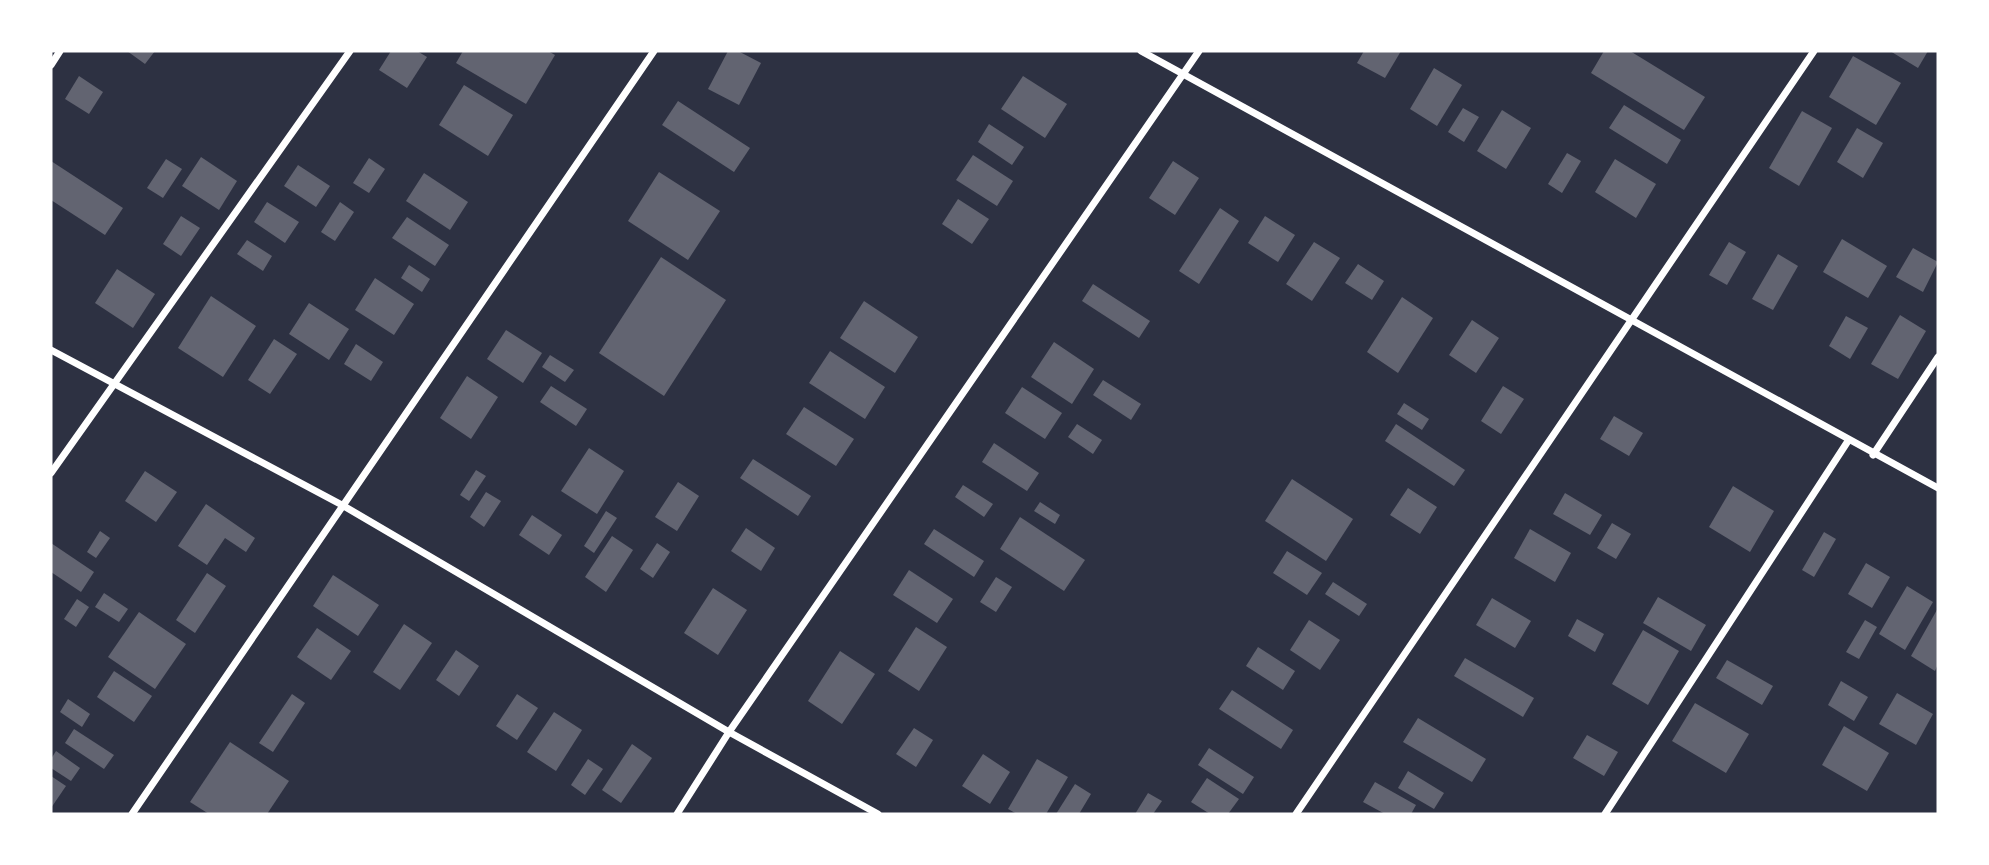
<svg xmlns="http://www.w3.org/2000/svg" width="1989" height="865" viewBox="0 0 1989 865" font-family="Helvetica,sans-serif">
<rect width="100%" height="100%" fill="#2d3142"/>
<g fill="#626471">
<polygon points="127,51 155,51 145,64"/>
<polygon points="391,51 417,51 427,57 407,88 379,70"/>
<polygon points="463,51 548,51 555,55 526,104 456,63"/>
<polygon points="728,51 738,51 761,63 739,105 708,89"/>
<polygon points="1364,51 1401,51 1385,78 1357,63"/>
<polygon points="1604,51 1630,51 1705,97 1684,130 1591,73"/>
<polygon points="1890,51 1928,51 1918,68"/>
<polygon points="1853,56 1901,83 1876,125 1829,97"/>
<polygon points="1434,68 1462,85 1437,126 1410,109"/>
<polygon points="79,76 103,92 89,114 65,99"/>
<polygon points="1023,76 1067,104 1045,138 1001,109"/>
<polygon points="464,85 513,115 488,156 439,125"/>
<polygon points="678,101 750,148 734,172 662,125"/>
<polygon points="1624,105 1681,140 1667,164 1609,128"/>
<polygon points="1463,108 1479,117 1464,142 1448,132"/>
<polygon points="1502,110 1531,128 1506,169 1477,151"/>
<polygon points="1802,111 1832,128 1799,186 1769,168"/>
<polygon points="989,124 1024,147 1012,165 978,142"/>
<polygon points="1857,128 1883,143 1863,178 1837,162"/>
<polygon points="1567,153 1581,161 1562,193 1548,184"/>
<polygon points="973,155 1013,181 997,206 956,180"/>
<polygon points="201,157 237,181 219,210 182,186"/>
<polygon points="369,158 385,169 369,193 353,183"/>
<polygon points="166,159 182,169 163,198 147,188"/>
<polygon points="1615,159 1656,184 1636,218 1595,192"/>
<polygon points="51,161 123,208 105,235 51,200"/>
<polygon points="1173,161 1199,178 1175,215 1149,198"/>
<polygon points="298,165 330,186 316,207 284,186"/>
<polygon points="659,172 720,211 688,260 628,221"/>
<polygon points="424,173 468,202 450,230 406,201"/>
<polygon points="958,199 989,219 972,244 942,224"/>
<polygon points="267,202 299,222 285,243 254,222"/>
<polygon points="340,202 354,212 335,241 321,232"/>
<polygon points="1220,208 1239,221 1199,284 1179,271"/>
<polygon points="181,216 200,228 181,256 163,244"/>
<polygon points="1265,216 1295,235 1278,262 1248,243"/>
<polygon points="407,217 449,245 435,266 392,238"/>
<polygon points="1842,239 1887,266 1868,298 1823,272"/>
<polygon points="247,240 272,256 263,271 237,254"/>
<polygon points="1314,242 1340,258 1312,301 1286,284"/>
<polygon points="1729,242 1746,252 1727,285 1709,275"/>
<polygon points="1913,248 1938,262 1923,292 1896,277"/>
<polygon points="1778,254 1798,266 1773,310 1752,299"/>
<polygon points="661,257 726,300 664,396 599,353"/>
<polygon points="1358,264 1384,281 1372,300 1345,283"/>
<polygon points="409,265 430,279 422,292 401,278"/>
<polygon points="117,269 155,294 133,328 95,303"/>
<polygon points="375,278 414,304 394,335 355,310"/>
<polygon points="1093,284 1150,321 1139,338 1082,301"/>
<polygon points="211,296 256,326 223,377 178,348"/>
<polygon points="1402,297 1433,318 1398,373 1367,352"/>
<polygon points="864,301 918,337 895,373 840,338"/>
<polygon points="309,303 349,329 329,360 289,334"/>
<polygon points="1900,315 1926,331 1898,379 1871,364"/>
<polygon points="1846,316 1868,328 1850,359 1829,346"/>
<polygon points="1472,320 1499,338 1476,373 1449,355"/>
<polygon points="506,330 542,353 523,383 487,359"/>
<polygon points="274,339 297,354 270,394 248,380"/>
<polygon points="1054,342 1094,369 1072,404 1031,377"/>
<polygon points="356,344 383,362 371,381 344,364"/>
<polygon points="830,351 885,387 865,419 809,383"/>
<polygon points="550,355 574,370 565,382 542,367"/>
<polygon points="467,376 498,397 471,439 440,418"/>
<polygon points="1103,380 1141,404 1131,420 1093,395"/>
<polygon points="551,386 587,409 576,426 540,402"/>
<polygon points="1503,386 1524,399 1501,434 1481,421"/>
<polygon points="1022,387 1062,413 1045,439 1005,413"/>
<polygon points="1404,403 1429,419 1422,430 1397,414"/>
<polygon points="804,407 854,439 836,466 786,434"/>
<polygon points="1614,416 1643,433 1629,456 1600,439"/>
<polygon points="1077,424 1102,440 1093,454 1068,437"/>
<polygon points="1396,424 1465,470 1454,486 1385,441"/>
<polygon points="994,443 1039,473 1027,491 982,462"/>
<polygon points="589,448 624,471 597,514 561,491"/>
<polygon points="753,459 811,496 798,516 740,478"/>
<polygon points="476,470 486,476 469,501 460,495"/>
<polygon points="145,471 177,492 156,522 125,501"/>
<polygon points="1292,479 1353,519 1326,561 1265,521"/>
<polygon points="678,482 699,496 677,531 655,517"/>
<polygon points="963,485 993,504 984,517 955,497"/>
<polygon points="1733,486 1774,511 1750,552 1709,527"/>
<polygon points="1408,488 1437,507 1420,534 1390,515"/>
<polygon points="486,492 501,501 484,527 470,517"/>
<polygon points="1565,493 1602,515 1590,535 1553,514"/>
<polygon points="1040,502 1060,515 1055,524 1034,511"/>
<polygon points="206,504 255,538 246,552 225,538 207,565 178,546"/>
<polygon points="606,511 617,518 594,553 584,546"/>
<polygon points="532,515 562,535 549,555 519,535"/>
<polygon points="1020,517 1085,560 1064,591 1000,549"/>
<polygon points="1612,523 1631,534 1616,559 1597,548"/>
<polygon points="746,528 775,548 761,571 731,551"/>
<polygon points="934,529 984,561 974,577 924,544"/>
<polygon points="1530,529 1571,553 1555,582 1514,558"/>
<polygon points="100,531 110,538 96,558 87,552"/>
<polygon points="1824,532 1836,539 1814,577 1802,570"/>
<polygon points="612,536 633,550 606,592 585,577"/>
<polygon points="51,543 94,572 81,592 51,572"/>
<polygon points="657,543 670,552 653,578 640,569"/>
<polygon points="1287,551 1322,573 1307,595 1273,573"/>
<polygon points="1866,563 1890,577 1872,608 1848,594"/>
<polygon points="909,570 953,599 937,623 893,595"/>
<polygon points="207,573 226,586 195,633 176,620"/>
<polygon points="333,575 379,605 358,636 313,606"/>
<polygon points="996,577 1012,587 996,612 980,602"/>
<polygon points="1333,582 1367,604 1359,616 1325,594"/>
<polygon points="1907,586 1933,602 1905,650 1879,634"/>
<polygon points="713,588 747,610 718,655 684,633"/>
<polygon points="104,593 128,609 119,622 95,607"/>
<polygon points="1658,597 1706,625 1691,651 1643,623"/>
<polygon points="1492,598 1531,621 1515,648 1476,625"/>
<polygon points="77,599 89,607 76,627 64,619"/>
<polygon points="1938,608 1938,664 1935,671 1911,656"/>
<polygon points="139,612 186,644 155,689 108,657"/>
<polygon points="1577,619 1604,634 1595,652 1568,636"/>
<polygon points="1309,620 1340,640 1320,670 1290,650"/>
<polygon points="1865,620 1877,627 1859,659 1846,652"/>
<polygon points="404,624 432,643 400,690 373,672"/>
<polygon points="916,627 947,647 919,691 888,671"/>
<polygon points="317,628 351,651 331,680 297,657"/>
<polygon points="1643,630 1679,651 1648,705 1612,684"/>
<polygon points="1258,647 1295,671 1283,690 1246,666"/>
<polygon points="456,650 479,666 459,696 436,680"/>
<polygon points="840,651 875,674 842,724 808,701"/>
<polygon points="1465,658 1534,698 1523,717 1454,676"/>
<polygon points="1727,660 1773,686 1762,705 1716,678"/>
<polygon points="114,671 152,696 134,722 97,697"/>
<polygon points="1841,681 1868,697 1854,721 1828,705"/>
<polygon points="1232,690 1293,730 1281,749 1219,709"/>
<polygon points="1897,693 1933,714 1916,745 1879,724"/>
<polygon points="292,694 305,703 273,752 259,743"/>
<polygon points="517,694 538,708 517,740 496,726"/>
<polygon points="68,699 90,714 82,727 60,712"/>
<polygon points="1695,703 1749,734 1726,773 1672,741"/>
<polygon points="554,712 582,730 556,771 527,752"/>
<polygon points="1418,718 1486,759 1472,782 1403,742"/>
<polygon points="1844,726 1889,753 1867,791 1822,765"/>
<polygon points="914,728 933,740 916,767 896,754"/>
<polygon points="74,729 114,755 104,769 65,743"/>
<polygon points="1587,735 1618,752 1604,776 1573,758"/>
<polygon points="230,742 289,781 267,814 209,814 190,802"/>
<polygon points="632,744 652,758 621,803 602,790"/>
<polygon points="1209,748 1254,777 1243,794 1198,765"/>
<polygon points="56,751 80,768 71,781 51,768 51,759"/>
<polygon points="983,754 1010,772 990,804 962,786"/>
<polygon points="588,759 603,769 585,795 571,785"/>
<polygon points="1037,759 1068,777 1046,814 1017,814 1008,809"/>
<polygon points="1408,771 1444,793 1434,809 1398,788"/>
<polygon points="51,776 66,786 51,808"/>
<polygon points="1207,778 1239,799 1228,814 1210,814 1191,802"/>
<polygon points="1375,782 1416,805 1411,814 1385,814 1363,802"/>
<polygon points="1075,784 1091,794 1079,814 1056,814"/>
<polygon points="1148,793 1162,801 1153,814 1135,814"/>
</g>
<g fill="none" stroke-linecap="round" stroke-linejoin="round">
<g stroke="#fff" stroke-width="7">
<polyline points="1141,51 1938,488"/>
<polyline points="51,65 60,51"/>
<polyline points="51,350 342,505 729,732 878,814"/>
<polyline points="1873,455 1938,357"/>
<polyline points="51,473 350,51"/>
<polyline points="132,814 654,51"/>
<polyline points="677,814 729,732 1199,51"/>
<polyline points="1296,814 1814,51"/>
<polyline points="1605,814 1848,441"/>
</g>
</g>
<rect width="1989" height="865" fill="none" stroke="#ffffff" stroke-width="105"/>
</svg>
